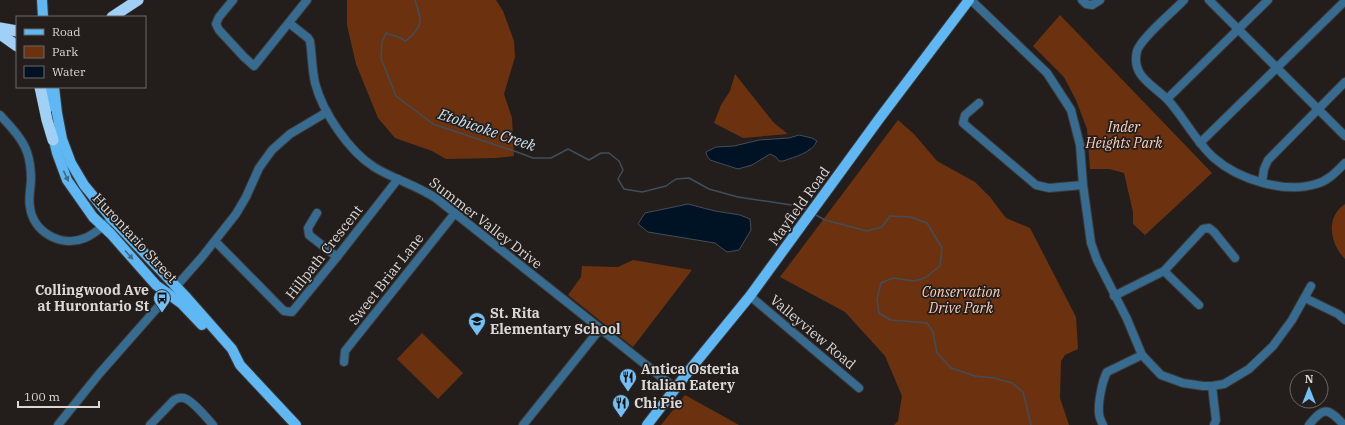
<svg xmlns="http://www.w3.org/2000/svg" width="1345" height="425" viewBox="0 0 1345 425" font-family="'IBM Plex Serif',serif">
<rect width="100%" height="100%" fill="#231e1c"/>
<g fill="#6c3210">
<polygon points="347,0 496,0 503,11 514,41 515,57 504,94 512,118 514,156 496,158 446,159 432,151 395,138 378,118 356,64 347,25"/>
<polygon points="1060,15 1212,173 1145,235 1133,224 1133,212 1124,173 1109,169 1090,169 1087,129 1076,100 1064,77 1033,46"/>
<polygon points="735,74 774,123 788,134 743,138 714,123 721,105 730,91"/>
<polygon points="898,120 914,134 937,161 975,182 990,197 1006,218 1030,228 1076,317 1078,349 1065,355 1061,361 1060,398 1069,425 894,425 898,421 902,396 885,356 845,312 780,277"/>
<path d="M1345,204V259C1330,244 1325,217 1345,204Z"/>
<polygon points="633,260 692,270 633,347 568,295 581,277 582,266 618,267"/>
<polygon points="422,333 463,373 438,399 397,359"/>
<polygon points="685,395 739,425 661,425"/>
</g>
<g fill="#001324" stroke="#414e59">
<path d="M799,135L812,138L817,141C812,153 794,157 783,161H779L776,157L770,154L752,165L738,169L710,160L707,156L706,152L716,147L734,146L759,140L789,138Z"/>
<polygon points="688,204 715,211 740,215 750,219 751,230 739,250 727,252 715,243 648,232 638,224 645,213"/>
</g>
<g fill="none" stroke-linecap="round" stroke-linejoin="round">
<g stroke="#414e59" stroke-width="1.5">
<path d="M415,0C422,22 424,25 406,41L398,37L386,33L382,42L381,58L396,96L433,124L517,152L533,158H551L568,149L589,160L601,153H609L619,161L623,170L618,179L624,189L642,192L666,186L676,179L689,178L709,189L738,197L798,206L807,210"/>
<polyline points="814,214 825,220 867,231 882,227 890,216 910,217 927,223 942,248 940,266 925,278 914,281 893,278 881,283 877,299 879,313 891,320 927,323 933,332 937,353 951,368 975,376 994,378 1012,383 1023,392 1031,425"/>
</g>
<g stroke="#3d3836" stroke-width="10">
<g id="minor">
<polyline points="233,0 219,17 216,24 219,30 244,57 254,66 307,0"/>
<polyline points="971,0 1047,73 1071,110 1080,145 1083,185 1091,243 1097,260 1127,319 1142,355 1161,375 1183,383 1203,386 1212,386 1224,384 1249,369 1273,346 1292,320 1311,286"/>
<polyline points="1082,0 1086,4 1092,5 1100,0"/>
<path d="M1184,0C1174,11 1141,38 1137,51C1131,76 1152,84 1167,99C1184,117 1195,141 1214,158C1238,179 1284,194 1316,184C1328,181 1336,172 1345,163"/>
<polyline points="1209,0 1345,136"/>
<path d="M289,23L308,38L310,41C312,55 312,69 315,83C323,113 349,151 374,167C395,180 417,185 437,199L675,388"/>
<polyline points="1167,99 1268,0"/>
<polyline points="979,103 965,115 963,123 1036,185 1049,188 1083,185"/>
<path d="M0,115C10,126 22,138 27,152C30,161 31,170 31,179C31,188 28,197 30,207C33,232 61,248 85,238C95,234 103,226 112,219"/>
<polyline points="1200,143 1345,1"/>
<polyline points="1262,182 1264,169 1268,160 1345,82"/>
<polyline points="317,213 308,228 309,235 337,257"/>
<polyline points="215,241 284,311 292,312 337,257 398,179"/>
<polyline points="1164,271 1199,305"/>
<polyline points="750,296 859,388"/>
<polyline points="1114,296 1164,271 1203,229 1209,228 1214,232 1235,258"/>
<polyline points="1305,298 1338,314 1345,320"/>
<polyline points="344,362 345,351 455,213"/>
<polyline points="1212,386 1216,420 1214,425"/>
<polyline points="58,425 99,374 202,257 236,214 246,197 259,168 272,150 290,134 327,112"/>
<path d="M150,425L174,400C177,398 180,397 184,398C192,400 207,418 213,425"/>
<polyline points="523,425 600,329"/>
<path d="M1103,425C1101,421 1099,417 1099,413C1098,403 1102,381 1107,372L1142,355"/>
<path d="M1309,425C1324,406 1328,408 1344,425"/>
</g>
</g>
<g stroke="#3d3836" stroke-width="12">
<g id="major">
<polyline points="42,0 43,17"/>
<polyline points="47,87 49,107"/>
<polyline points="54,87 57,113 62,139 71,163 84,185 112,219 187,298 232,349 240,365 296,425"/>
<polyline points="52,132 57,153 67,180 93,217 111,234 156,285 182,304 202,325"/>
<polyline points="647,425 692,367 750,296 879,119 969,0"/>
</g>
</g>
<g stroke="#3d3836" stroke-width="12">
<g id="highway">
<polyline points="112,17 138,0"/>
<polyline points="0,28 17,31"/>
<polyline points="0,34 17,46"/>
<polyline points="40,87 47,120 53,140"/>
</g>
</g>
<use href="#minor" stroke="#376c90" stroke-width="8"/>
<use href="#major" stroke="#5fb7f3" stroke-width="10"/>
<use href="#highway" stroke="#a0d0f5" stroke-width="11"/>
</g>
<defs><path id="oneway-solid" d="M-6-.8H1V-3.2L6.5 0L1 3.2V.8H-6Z"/></defs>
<g fill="#416a88">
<use href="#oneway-solid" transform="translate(66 176) rotate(65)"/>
<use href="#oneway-solid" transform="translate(129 255) rotate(48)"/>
</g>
<defs>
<g id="bus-pin" transform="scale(0.9)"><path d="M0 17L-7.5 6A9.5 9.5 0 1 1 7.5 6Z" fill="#74c0f6" stroke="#231e1c"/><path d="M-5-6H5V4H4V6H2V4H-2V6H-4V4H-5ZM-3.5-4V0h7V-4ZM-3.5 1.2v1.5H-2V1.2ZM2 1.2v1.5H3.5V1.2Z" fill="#111"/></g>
<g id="school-pin" transform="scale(0.9)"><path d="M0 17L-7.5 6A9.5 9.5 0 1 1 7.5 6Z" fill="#74c0f6" stroke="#231e1c"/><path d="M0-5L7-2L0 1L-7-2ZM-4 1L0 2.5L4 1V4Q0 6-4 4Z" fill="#111"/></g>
<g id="restaurant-pin" transform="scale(0.9)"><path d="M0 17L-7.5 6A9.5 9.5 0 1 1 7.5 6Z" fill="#74c0f6" stroke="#231e1c"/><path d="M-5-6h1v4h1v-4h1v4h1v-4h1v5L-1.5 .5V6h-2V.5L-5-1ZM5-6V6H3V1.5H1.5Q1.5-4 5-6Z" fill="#111"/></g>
</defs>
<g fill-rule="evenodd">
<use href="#bus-pin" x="162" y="298"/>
<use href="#school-pin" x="477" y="321"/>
<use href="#restaurant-pin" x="628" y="377"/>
<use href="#restaurant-pin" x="621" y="403"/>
</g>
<g text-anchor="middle" stroke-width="3.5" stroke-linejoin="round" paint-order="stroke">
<g font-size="14" font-style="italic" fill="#fccfb9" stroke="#231e1c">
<text x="1124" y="132">Inder<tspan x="1124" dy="16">Heights Park</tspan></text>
<text x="961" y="297">Conservation<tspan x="961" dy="16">Drive Park</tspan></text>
</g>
<g font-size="14" fill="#dad7d5" stroke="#231e1c">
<text transform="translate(799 206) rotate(-54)" y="5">Mayfield Road</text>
<text transform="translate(486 223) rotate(38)" y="5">Summer Valley Drive</text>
<text transform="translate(135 238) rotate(47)" y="5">Hurontario Street</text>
<text transform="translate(324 252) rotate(-52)" y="5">Hillpath Crescent</text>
<text transform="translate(386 279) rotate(-52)" y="5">Sweet Briar Lane</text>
<text transform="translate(813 332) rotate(40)" y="5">Valleyview Road</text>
</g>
<g font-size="14" font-weight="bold" fill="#dad7d5" stroke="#231e1c" text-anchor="start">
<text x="149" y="295" text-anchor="end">Collingwood Ave<tspan x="149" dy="16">at Hurontario St</tspan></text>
<text x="490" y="318">St. Rita<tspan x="490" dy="16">Elementary School</tspan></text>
<text x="641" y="374">Antica Osteria<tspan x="641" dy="16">Italian Eatery</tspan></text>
<text x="634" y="408">Chi Pie</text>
</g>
<g font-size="15" font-style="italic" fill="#d0e4f3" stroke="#231e1c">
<text transform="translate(487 130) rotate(19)" y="5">Etobicoke Creek</text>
</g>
</g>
<rect x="16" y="16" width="130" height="72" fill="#231e1c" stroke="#6c6866"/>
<rect x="24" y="29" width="20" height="6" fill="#5fb7f3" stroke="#6c6866"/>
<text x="52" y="36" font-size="12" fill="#dad7d5">Road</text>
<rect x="24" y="46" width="20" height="12" fill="#6c3210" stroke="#6c6866"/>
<text x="52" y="56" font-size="12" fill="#dad7d5">Park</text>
<rect x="24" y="66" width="20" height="12" fill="#001324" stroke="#6c6866"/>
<text x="52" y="76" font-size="12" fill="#dad7d5">Water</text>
<g transform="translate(1309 389)"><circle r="19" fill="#231e1c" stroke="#6c6866"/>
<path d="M0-3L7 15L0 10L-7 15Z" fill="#74c0f6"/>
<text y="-6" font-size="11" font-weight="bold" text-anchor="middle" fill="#dad7d5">N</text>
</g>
<path d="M18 401v6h81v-6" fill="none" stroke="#dad7d5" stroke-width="2"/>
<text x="24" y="401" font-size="12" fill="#dad7d5" stroke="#231e1c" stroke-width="3" paint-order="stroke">100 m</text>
</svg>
